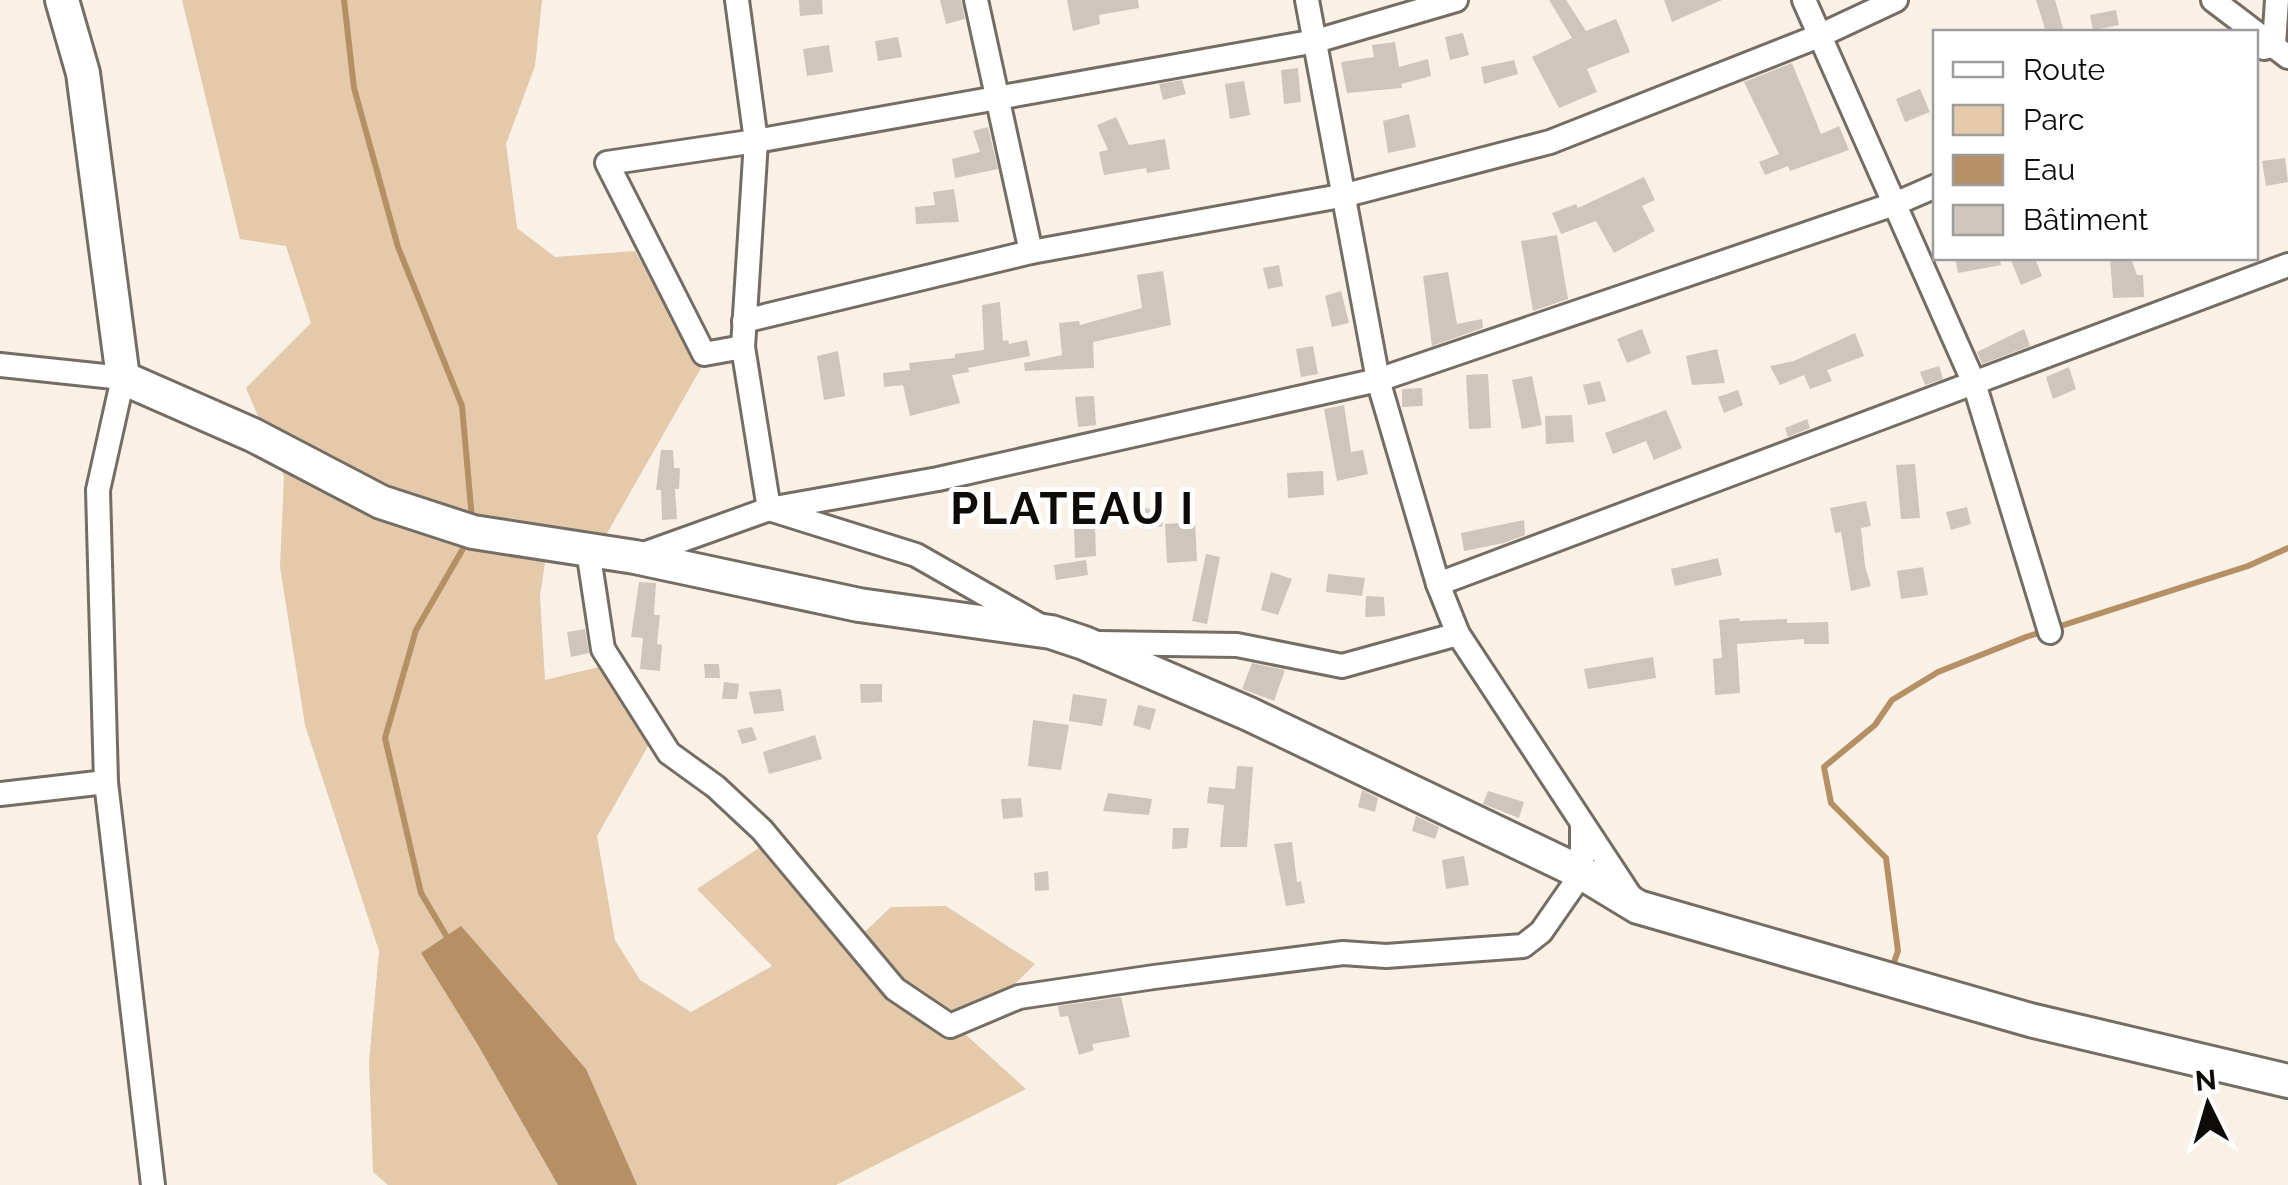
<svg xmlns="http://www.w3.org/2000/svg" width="2288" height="1185" viewBox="0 0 2288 1185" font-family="Raleway,sans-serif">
<rect width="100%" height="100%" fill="#f9f0e6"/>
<polygon fill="#e4c9ab" points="182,0 542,0 535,66 506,144 517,228 555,257 635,251 701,368 606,535 546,556 540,596 545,680 603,666 656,732 597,836 615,940 640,980 691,1012 772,966 697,889 774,838 855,941 891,907 946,906 1035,964 965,1034 1026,1089 836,1185 388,1185 373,1172 369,1062 379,951 305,725 280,567 284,477 246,388 311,323 286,246 240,239"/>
<polygon fill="#b59064" points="461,926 586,1069 637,1185 558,1185 478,1045 421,953"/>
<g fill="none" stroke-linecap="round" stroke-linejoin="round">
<g stroke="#b59064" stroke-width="6">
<polyline points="344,0 354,88 398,247 462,406 472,519"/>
<polyline points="450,942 421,893 385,738 416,630 468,540"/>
<polyline points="1893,965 1898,951 1886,858 1831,803 1824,767 1875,725 1892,700 1938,672 2026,637 2248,566 2288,548"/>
</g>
</g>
<g fill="#cec5bc">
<polygon points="799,0 822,0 823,14 800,16"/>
<polygon points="940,0 961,0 965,19 946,24"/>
<polygon points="1067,0 1138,0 1139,8 1099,15 1100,24 1073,31"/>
<polygon points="1549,0 1566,0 1586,31 1616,19 1630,52 1587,69 1597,92 1559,108 1532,57 1572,38"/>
<polygon points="1664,0 1722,0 1672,22"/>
<polygon points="2036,0 2055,0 2064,32 2046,32"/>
<polygon points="2116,10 2119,25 2093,30 2090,15"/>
<polygon points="1463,33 1469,55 1450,60 1445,37"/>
<polygon points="898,37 902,57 878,61 875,41"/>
<polygon points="1395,42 1399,67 1428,59 1431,76 1401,84 1402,88 1347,93 1341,62 1374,57 1372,45"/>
<polygon points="829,45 833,72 807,76 803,49"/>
<polygon points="1514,60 1518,74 1484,84 1481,67"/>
<polygon points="1792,63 1821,134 1839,126 1849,150 1790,171 1788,166 1765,175 1759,162 1779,154 1744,82"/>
<polygon points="1298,68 1301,102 1284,104 1281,70"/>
<polygon points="1182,80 1186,94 1163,100 1159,84"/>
<polygon points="1244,81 1250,115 1230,119 1225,84"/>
<polygon points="1920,89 1930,112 1905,122 1896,99"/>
<polygon points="1409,114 1416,147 1388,153 1383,121"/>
<polygon points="1116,117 1129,145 1165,139 1170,169 1147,173 1146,168 1104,175 1099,152 1108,150 1097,125"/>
<polygon points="988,127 998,169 955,178 952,159 980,152 973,131"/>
<polygon points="2285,158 2288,182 2266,186 2262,161"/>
<polygon points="1644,177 1655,200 1642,206 1655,231 1614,253 1596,221 1561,234 1552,213 1576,204 1578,208"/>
<polygon points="954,189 959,222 916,224 915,207 935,205 933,192"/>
<polygon points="1557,235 1568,299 1533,311 1521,241"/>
<polygon points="1955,258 2000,258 2001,265 1958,273"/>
<polygon points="2010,258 2035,258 2042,276 2021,285"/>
<polygon points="2110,258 2131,258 2137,275 2143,275 2144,297 2113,298"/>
<polygon points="1279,265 1283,286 1268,289 1263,268"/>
<polygon points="1163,271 1171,325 1093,342 1094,368 1025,371 1024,363 1062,355 1059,323 1079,321 1080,325 1142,308 1137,275"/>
<polygon points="1448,272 1457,324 1482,319 1483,328 1432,346 1423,276"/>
<polygon points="1341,291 1349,323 1332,327 1325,296"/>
<polygon points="1000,302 1003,341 1008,340 1009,344 1027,340 1030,356 968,368 969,372 952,375 960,403 910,416 903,385 884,387 883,373 910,370 909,363 955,358 955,354 984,350 982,305"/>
<polygon points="1642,329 1651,353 1627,363 1617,339"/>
<polygon points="2024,329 2030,346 1982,364 1977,352"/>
<polygon points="1855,333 1864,356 1827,370 1832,381 1810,389 1804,375 1780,385 1770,366 1794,361"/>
<polygon points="1313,346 1318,374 1301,377 1296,349"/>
<polygon points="1717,349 1725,383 1692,385 1686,356"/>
<polygon points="838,351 845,396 824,400 817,356"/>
<polygon points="1939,366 1943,379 1925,385 1920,372"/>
<polygon points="2069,367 2076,389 2053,399 2046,377"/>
<polygon points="1488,374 1491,428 1469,429 1466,375"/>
<polygon points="1532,376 1542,425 1522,429 1512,380"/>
<polygon points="1600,381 1606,401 1588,405 1583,385"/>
<polygon points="1422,388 1423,406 1402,407 1402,389"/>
<polygon points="1738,390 1743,405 1724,413 1718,397"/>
<polygon points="1094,396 1096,425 1078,427 1075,397"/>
<polygon points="1344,405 1351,452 1363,450 1368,474 1337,481 1324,409"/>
<polygon points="1666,410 1682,448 1654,460 1646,441 1613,454 1605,433"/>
<polygon points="1572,415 1574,442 1546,444 1545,416"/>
<polygon points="1807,419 1810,428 1788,437 1785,428"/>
<polygon points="661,450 673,450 674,468 680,468 679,489 675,489 677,519 662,520 661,490 656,490"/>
<polygon points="1915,464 1920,518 1901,519 1896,465"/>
<polygon points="1323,471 1324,495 1288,498 1287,473"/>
<polygon points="1866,501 1871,526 1861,528 1865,566 1871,586 1851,591 1841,532 1835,533 1830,508"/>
<polygon points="1967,507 1971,524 1951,530 1946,512"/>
<polygon points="1143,508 1165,511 1162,527 1140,524"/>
<polygon points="1524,520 1525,535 1504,543 1464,551 1461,533"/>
<polygon points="1195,522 1197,561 1167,563 1165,524"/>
<polygon points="1095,527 1096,556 1075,558 1074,528"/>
<polygon points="1206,554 1220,557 1207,624 1192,621"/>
<polygon points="1718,558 1722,575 1675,586 1671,569"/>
<polygon points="1086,560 1088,575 1056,580 1054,565"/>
<polygon points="1923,567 1928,595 1901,599 1897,571"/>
<polygon points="1271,572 1292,579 1278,615 1261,610"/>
<polygon points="1328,574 1365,578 1362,596 1326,592"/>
<polygon points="639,582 656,583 654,615 660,615 657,644 662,645 660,671 640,669 643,638 631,637"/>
<polygon points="1366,596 1384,597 1385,616 1365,617"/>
<polygon points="1739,618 1740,621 1787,619 1787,623 1828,622 1829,644 1804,644 1804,639 1737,644 1740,693 1715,695 1713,659 1722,658 1719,620"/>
<polygon points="585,629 589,653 571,657 567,632"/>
<polygon points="1653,657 1656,678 1588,689 1584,669"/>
<polygon points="1252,663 1285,670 1274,701 1242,689"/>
<polygon points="704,664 719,664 720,678 705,678"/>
<polygon points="724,682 739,684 737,699 722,699"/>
<polygon points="860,684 882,684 882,702 861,703"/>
<polygon points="781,689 784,711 754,714 749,692"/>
<polygon points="1073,694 1107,699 1102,726 1069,721"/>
<polygon points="1138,705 1156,709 1150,730 1133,725"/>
<polygon points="1033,720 1069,725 1061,770 1028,766"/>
<polygon points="752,727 757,740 742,744 737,730"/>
<polygon points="815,735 822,759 769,774 763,752"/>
<polygon points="1237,766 1253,767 1247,847 1220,847 1224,805 1207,803 1209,787 1235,789"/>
<polygon points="1362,790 1378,798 1375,812 1358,807"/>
<polygon points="1488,791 1524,802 1519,818 1483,804"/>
<polygon points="1108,793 1152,799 1149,815 1103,811"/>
<polygon points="1021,798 1023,817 1003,819 1001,799"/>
<polygon points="1416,816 1439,827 1435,839 1412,831"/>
<polygon points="1173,828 1189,828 1187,848 1172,849"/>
<polygon points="1292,842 1297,882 1301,881 1305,903 1286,906 1274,844"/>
<polygon points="1464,856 1469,885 1446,889 1442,860"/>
<polygon points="1048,871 1049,890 1035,891 1034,873"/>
<polygon points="1121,997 1130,1037 1092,1044 1094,1050 1079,1055 1068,1016 1060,1017 1058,1006"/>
</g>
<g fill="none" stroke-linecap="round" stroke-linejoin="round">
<g stroke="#746d64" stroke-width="28">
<g id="street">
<polyline points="737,0 756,141 743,347 769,509 916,555 1039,625"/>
<polyline points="976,0 1031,252"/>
<polyline points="1307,0 1378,380 1438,584 1458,634 1633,900"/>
<polyline points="1804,0 1974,383 2050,632"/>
<polyline points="2213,0 2288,57"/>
<polyline points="2264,48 2274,45 2277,0"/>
<polyline points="744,321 1031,252 1346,195 1550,142 1819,36 1896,0"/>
<polyline points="743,347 704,354 607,163 756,141 1316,41 1456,0"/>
<polyline points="0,365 123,378 98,490 106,782 153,1185"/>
<polyline points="588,550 603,649 669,753 716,787 762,830 895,989 950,1026 1019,997 1154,977 1343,953 1386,956 1523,946 1541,932 1582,873 1582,825"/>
<polyline points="638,556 769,509 938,479 1378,380 1897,203 1936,186"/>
<polyline points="1438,584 2288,265"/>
<polyline points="1097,643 1237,645 1342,666 1458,634"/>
<polyline points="0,794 106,782"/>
</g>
</g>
<g stroke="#746d64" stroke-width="38">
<polyline id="secondary" points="62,0 83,73 123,378 253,435 381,502 473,532 635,557 859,605 1051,632 1084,643 1249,714 1582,873 1638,907 2030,1020 2288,1081"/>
</g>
<use href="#street" stroke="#fff" stroke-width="22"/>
<use href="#secondary" stroke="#fff" stroke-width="32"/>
</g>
<g text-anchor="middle" stroke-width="10" stroke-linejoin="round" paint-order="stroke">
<g font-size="45" font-weight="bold" letter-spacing="2.5" fill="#0e0b08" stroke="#fff">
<text x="1073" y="524">PLATEAU I</text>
</g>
</g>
<rect x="1933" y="30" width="325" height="230" fill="#ffffff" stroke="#9f9d9c" stroke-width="2.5"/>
<rect x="1953" y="62" width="50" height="15" fill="#ffffff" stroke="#9f9d9c" stroke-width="2.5"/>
<text x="2023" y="80" font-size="30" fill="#0e0b08">Route</text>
<rect x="1953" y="105" width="50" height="30" fill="#e4c9ab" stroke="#9f9d9c" stroke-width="2.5"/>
<text x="2023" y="130" font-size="30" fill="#0e0b08">Parc</text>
<rect x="1953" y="155" width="50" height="30" fill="#b59064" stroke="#9f9d9c" stroke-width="2.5"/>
<text x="2023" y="180" font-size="30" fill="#0e0b08">Eau</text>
<rect x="1953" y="205" width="50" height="30" fill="#cec5bc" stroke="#9f9d9c" stroke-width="2.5"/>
<text x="2023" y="230" font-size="30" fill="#0e0b08">Bâtiment</text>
<g transform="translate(2208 1105) rotate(355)" stroke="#ffffff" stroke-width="8" paint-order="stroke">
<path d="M0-8L18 38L0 25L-18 38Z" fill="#0e0b08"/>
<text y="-15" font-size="28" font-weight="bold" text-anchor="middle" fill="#0e0b08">N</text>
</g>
</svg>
